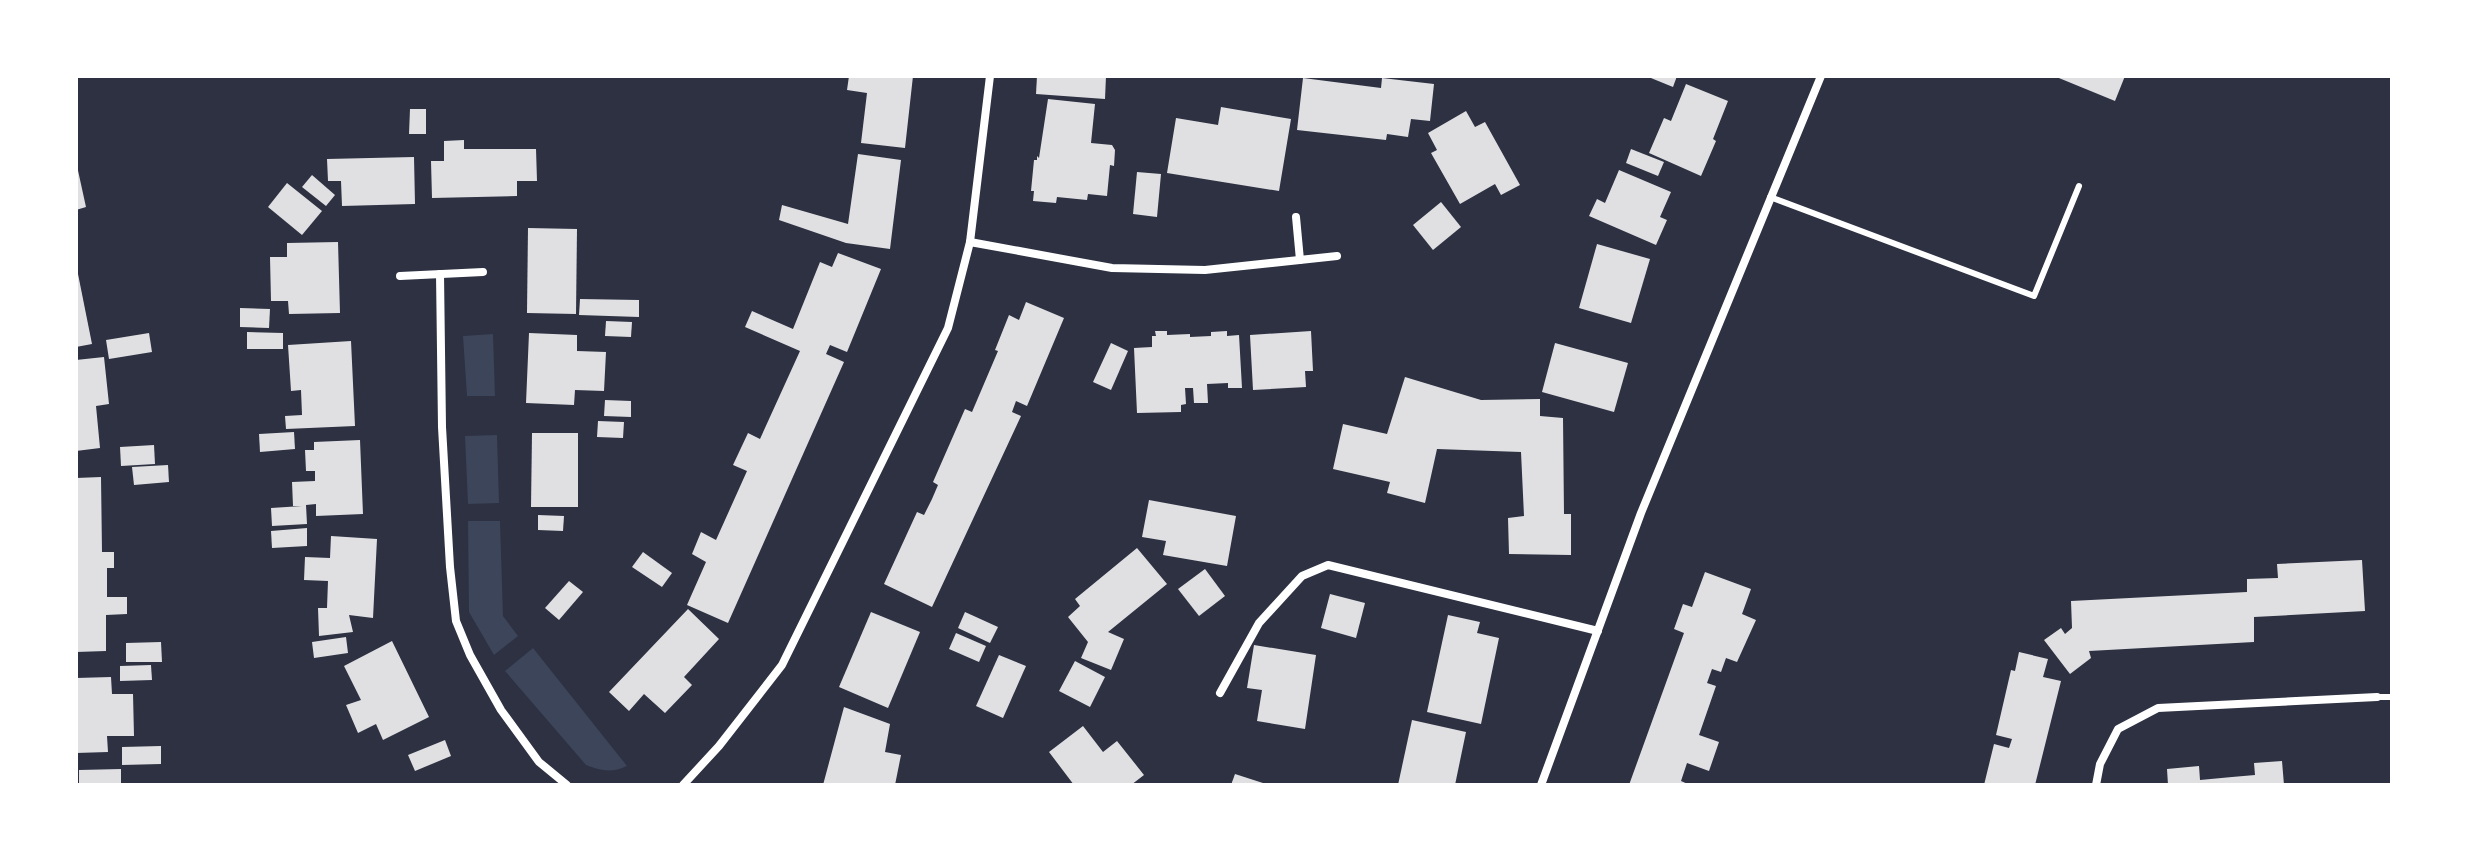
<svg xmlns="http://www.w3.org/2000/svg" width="2468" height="861" viewBox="0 0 2468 861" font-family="'Space Grotesk',sans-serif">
<rect width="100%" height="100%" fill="#2d3142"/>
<g fill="#3c4559">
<polygon points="493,334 495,396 467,396 463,336"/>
<polygon points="497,435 499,503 468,504 465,436"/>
<polygon points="468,521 500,521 503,616 518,636 494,655 469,612"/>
<path d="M533,648L627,766C612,773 601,771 586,765L505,671Z"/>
</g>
<g fill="#e0e0e3">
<polygon points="849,76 913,76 905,148 861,143 867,93 847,90"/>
<polygon points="1037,76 1106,76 1105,99 1036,94"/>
<polygon points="1646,76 1677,76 1673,87"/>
<polygon points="2054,76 2125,76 2115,101"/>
<polygon points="1303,78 1381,88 1382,78 1434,84 1430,121 1411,119 1408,137 1387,134 1386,140 1297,130"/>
<polygon points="1686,84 1728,101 1713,139 1716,141 1701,176 1649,153 1664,118 1671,121"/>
<polygon points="1048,99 1095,104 1091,143 1112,145 1115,150 1114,166 1110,165 1107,196 1088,194 1087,200 1057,197 1056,203 1033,201 1034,191 1031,191 1034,160 1037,160 1037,156 1039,158"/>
<polygon points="1221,107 1291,119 1279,191 1167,173 1176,118 1218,125"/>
<polygon points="410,109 426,109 426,134 409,134"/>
<polygon points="1466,111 1475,127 1485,122 1520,185 1501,195 1495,184 1460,204 1431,153 1437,150 1428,133"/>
<polygon points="464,140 464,149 536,149 537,181 517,181 517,196 432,198 431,161 444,161 444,141"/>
<polygon points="1631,149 1664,162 1658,176 1626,163"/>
<polygon points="858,154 901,160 890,249 846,243 779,220 782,205 848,224"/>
<polygon points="414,157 415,204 342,206 341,181 328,181 327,159"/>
<polygon points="77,166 86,207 76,210 76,167"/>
<polygon points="1619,170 1671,192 1660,217 1667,220 1656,245 1589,216 1597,199 1605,203"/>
<polygon points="1137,172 1161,174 1157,217 1133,214"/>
<polygon points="312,175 335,195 326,206 302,187"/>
<polygon points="287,183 322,211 302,235 268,207"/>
<polygon points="1441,202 1461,227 1433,250 1413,225"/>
<polygon points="528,228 577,229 576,314 527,313"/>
<polygon points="338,242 340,313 289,314 288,301 271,301 270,257 287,257 287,243"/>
<polygon points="1597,244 1650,259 1631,323 1579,308"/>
<polygon points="838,253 881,269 847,352 830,345 826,354 844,362 728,623 687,605 706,562 692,554 701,532 716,540 747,471 733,465 748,433 760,439 800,351 745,327 752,311 793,329 820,262 832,267"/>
<polygon points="76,264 92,344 76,347"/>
<polygon points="580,299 639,300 639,317 579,315"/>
<polygon points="1026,302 1064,318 1027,406 1016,401 1012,412 1021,416 932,607 884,584 917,512 924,515 932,499 938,485 933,482 965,409 972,412 998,351 995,350 1009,315 1019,320"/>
<polygon points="240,308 270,309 269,328 240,327"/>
<polygon points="606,321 632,322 631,337 605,336"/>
<polygon points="1155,331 1167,331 1167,335 1190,334 1190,337 1211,336 1211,332 1227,331 1227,336 1239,335 1242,388 1228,388 1228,383 1207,384 1208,403 1194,403 1193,388 1185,388 1186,404 1181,405 1181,412 1137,413 1134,348 1152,347 1152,336 1156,336"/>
<polygon points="1311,331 1313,371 1305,371 1306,387 1253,390 1250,335"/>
<polygon points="247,332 283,333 283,349 247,349"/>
<polygon points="149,333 152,352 109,359 106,340"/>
<polygon points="529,333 577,335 577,351 606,352 604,391 575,390 574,405 526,403"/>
<polygon points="351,341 355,426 286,429 285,416 302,415 301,390 291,391 288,345"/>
<polygon points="1111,343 1128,351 1111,390 1093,382"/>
<polygon points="1555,343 1628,363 1614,412 1542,392"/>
<polygon points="104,357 109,404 96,406 100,448 76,451 76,360"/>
<polygon points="1405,377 1481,400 1540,399 1540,416 1563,418 1564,514 1571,514 1571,555 1509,554 1508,518 1524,516 1521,452 1437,449 1425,503 1387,493 1390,482 1333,469 1343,424 1387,434"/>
<polygon points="605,400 631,401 631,417 604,416"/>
<polygon points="598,421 624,422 623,438 597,437"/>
<polygon points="294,432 295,449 260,452 259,434"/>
<polygon points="532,433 578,433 578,507 531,507"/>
<polygon points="360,440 363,514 316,516 316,504 306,505 307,524 272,526 271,508 302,506 293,506 292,482 315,481 315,471 306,471 305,450 314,450 314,442"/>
<polygon points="154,445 155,464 121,466 120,447"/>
<polygon points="168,465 169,482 134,485 132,467"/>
<polygon points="101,477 102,552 114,552 114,568 107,568 107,597 127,597 127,614 106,615 106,651 76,652 76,478"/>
<polygon points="1149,500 1236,516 1227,566 1163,555 1166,541 1142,537"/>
<polygon points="538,515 564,516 563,531 538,530"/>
<polygon points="307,528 307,546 272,548 271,531"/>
<polygon points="331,536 377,539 373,618 349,615 353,632 319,636 318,608 327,608 328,581 304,580 305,557 330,558"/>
<polygon points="1137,548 1167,584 1108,632 1124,639 1111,670 1081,658 1088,642 1068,617 1080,606 1075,599"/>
<polygon points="643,552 672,573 662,587 632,567"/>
<polygon points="2362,560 2365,611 2254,617 2254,642 2089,651 2091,658 2070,674 2044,640 2061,628 2065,634 2072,628 2071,601 2247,592 2247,579 2278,578 2277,564"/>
<polygon points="1205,569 1225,596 1199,616 1178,589"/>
<polygon points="1705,572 1751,589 1742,614 1756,620 1737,662 1726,658 1721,672 1712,669 1707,683 1716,686 1699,735 1719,742 1709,771 1687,763 1681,781 1690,785 1629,785 1684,633 1674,629 1683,604 1692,607"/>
<polygon points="569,581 583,592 559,620 545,608"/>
<polygon points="1330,594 1365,603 1356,638 1321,628"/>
<polygon points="688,609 719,639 684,677 692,685 665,713 644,694 629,711 609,692"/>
<polygon points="871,612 920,632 888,708 839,687"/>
<polygon points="965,612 998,627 990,643 958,628"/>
<polygon points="1448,615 1480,622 1477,633 1499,638 1481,724 1427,712"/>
<polygon points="956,633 986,646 979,662 949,649"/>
<polygon points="346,637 348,653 314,658 312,642"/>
<polygon points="392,641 429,717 383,740 376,724 358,733 346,705 361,700 344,666"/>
<polygon points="161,642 162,662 126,662 126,643"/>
<polygon points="1254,645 1316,655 1305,729 1257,721 1262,690 1247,688"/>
<polygon points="2019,652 2048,659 2043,677 2061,681 2035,785 1984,785 1994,744 2009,748 2012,739 1996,735 2011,670 2015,671"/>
<polygon points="999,655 1026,666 1003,718 976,706"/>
<polygon points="1075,661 1105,677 1090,707 1059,691"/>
<polygon points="151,665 152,680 120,681 120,666"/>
<polygon points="111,677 112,694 133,694 134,736 107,736 108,752 76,753 76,678"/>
<polygon points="844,707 890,724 885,752 901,755 895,785 823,785"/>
<polygon points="1412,720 1466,732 1455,785 1398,785"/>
<polygon points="1083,726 1103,752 1117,741 1144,775 1131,785 1074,785 1049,752"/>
<polygon points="445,740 451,756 415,771 408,755"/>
<polygon points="161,746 161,764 122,765 122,747"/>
<polygon points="2282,761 2284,785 2168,785 2167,769 2199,766 2200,780 2232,777 2255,775 2254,763"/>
<polygon points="121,769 121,785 79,785 79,770"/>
<polygon points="1235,774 1266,784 1266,785 1231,785"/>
</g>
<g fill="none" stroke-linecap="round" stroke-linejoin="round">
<g stroke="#fff" stroke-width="6">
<polyline points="1770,197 2034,296 2079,186"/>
<polyline points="2377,697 2392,697"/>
</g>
<g stroke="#fff" stroke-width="8">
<polyline points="1296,217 1300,260"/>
<polyline points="970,242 1112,268 1205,270 1337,256"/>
<polyline points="440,274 442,427 450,567 456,621 470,655 501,710 539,762 567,785"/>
<polyline points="400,276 483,272"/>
<polyline points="1220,693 1259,623 1302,576 1328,565 1598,631"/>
<polyline points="683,785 719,746 782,665 948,328 970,242 990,76"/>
<polyline points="1541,785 1641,513 1821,76"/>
<polyline points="2096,785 2100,764 2118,729 2158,708 2377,697"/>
</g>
</g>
<rect width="2468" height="861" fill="none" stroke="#ffffff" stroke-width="156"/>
</svg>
